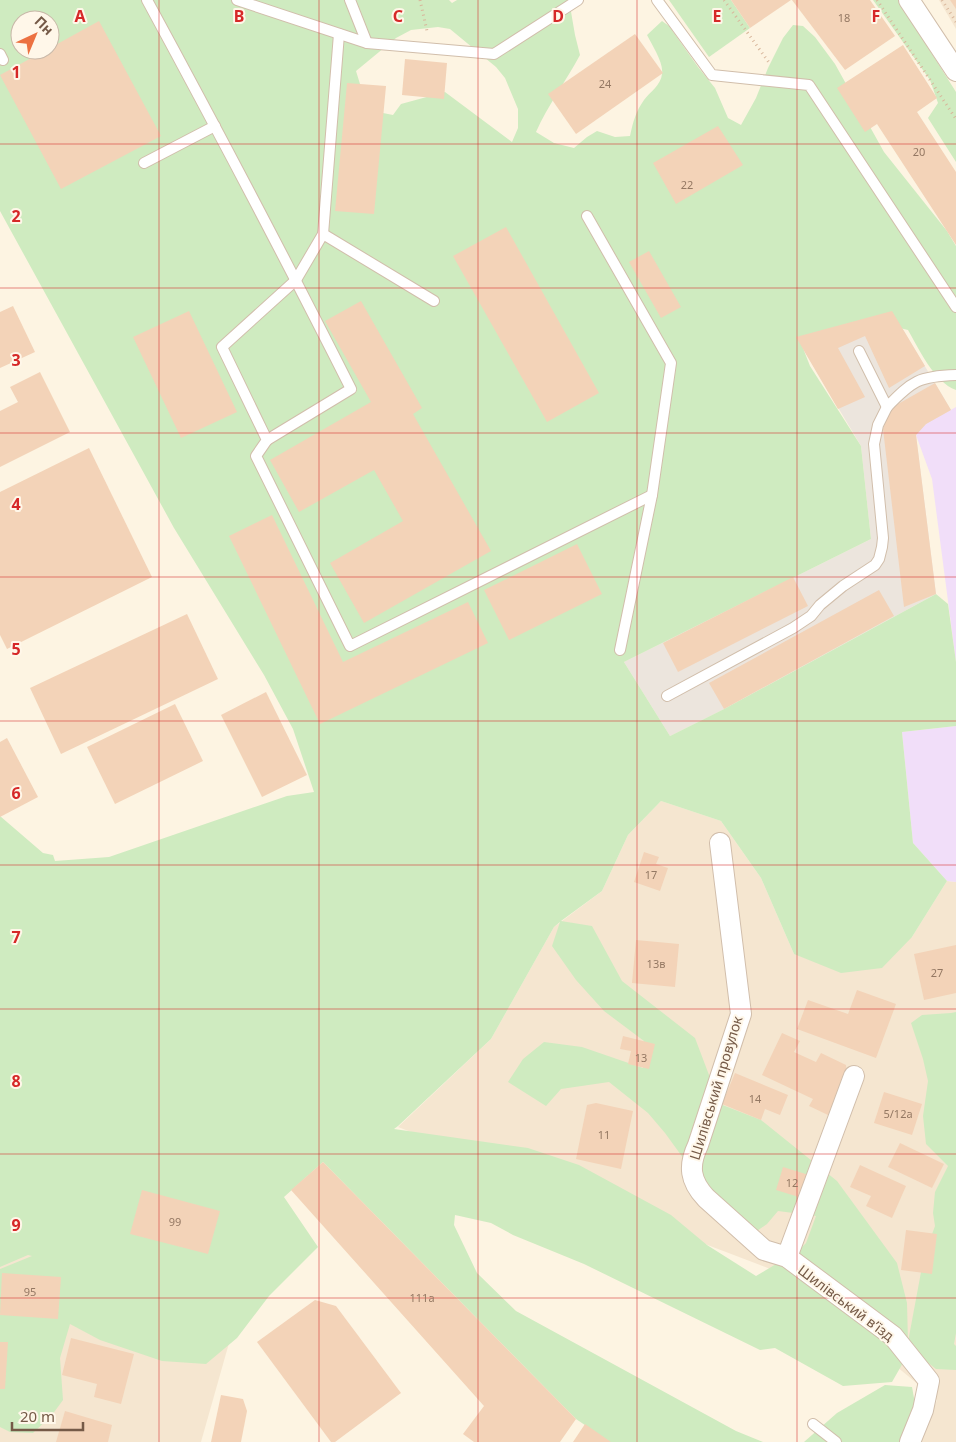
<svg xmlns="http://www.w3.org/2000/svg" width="956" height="1442" viewBox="0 0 956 1442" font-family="'Noto Sans',sans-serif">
<rect width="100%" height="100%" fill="#fdf4e2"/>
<g fill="#f5e6d0">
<polygon points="939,0 956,0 956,29"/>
<polygon points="661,801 721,821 761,878 794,954 912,937 947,881 956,882 956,1442 921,1442 937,1400 786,1275 398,1127 491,1039 554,927 602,891 628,835"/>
<polygon points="0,1145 263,1223 201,1442 0,1442"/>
</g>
<polygon fill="#ece5dd" points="892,311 951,410 916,435 936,594 724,709 670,736 624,662 871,539 861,446 796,337"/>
<g fill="#f1def9">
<polygon points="956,407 956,662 932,479 916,435 926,424"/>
<polygon points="956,726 956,882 947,881 913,843 902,732"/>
</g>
<g fill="#cfebc0" fill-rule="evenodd">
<path d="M0,0H449L452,3L457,0H569L575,35L580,55C566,81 548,105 536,132L554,143L574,148L587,137L597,131L615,137L630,136C633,122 636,111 644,100C650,92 661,85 662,74C664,63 652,45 647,35L662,21L669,26L698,67L715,88L728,118L741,125L756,98L768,68L783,38L793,25L803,26L815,37L835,64L884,152L947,231L956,246V390C934,382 919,349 908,330L887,325L801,343L810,366L861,446L871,539L624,662L670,736L724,709L936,594L948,604L956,662V726L902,732L913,843L947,881L912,937L882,968L841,973L794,954L761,878L721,821L661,801L628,835L602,891L561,921L592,926L622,981L695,1038L720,1104L761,1120L837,1181L897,1263L907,1303L908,1342L924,1256L935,1226L933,1213L935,1192L948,1166L926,1144L923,1116L928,1081L923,1059L911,1023L922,1015L951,1013L956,1012V1333L954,1344L956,1346V1370L936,1369L908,1347V1354L892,1382L843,1386L775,1348L760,1350L584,1264L513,1235L491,1223L455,1215L454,1225L477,1273L516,1311L736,1431L763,1442H610L576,1419L323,1162L284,1197L318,1247L269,1296L237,1338L206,1364L162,1361L100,1340L70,1324L60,1358L63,1400L52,1415L33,1433L10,1432L0,1427V1269L32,1256L28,1255L0,1267V816L43,853L53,855L55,861L109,857L287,796L314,792L293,729L264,675L174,528L0,211ZM20,20H50V50H20ZM438,27L450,29L496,67L505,78L518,109V128L512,142L445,92L401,104L393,115L368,110L356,71L396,38L411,30ZM560,922L552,946L576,980L604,1011L644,1041L643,1068L582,1047L544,1042L523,1059L508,1082L546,1106L561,1089L609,1082L648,1113L665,1133L702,1184L757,1231L767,1224L778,1211L816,1216L806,1243L798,1251L756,1276L707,1245L671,1215L579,1165L528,1148L394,1129L398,1126L491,1039L554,927Z"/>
<polygon points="669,0 731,0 750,28 709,57"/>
<polygon points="873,0 898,0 956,92 956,162 928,118 938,103 930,80"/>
<polygon points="885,1385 912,1387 916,1409 902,1442 804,1442 837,1413"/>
</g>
<g fill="#f3d3b8">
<polygon points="731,0 791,0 750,28"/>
<polygon points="792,0 870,0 895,36 845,70"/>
<polygon points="950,0 956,0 956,9"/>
<polygon points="99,21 161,136 61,189 0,75 46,50 50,50 50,48"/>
<polygon points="635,34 663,73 576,134 548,94"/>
<polygon points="903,45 937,98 917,112 956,172 956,245 877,124 865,132 837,88"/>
<polygon points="405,59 447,63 444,99 402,95"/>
<polygon points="347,83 386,86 374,214 335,211"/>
<polygon points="718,126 743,165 676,204 653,163"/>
<polygon points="506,227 599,393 547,422 453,256"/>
<polygon points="649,251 681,307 661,318 629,262"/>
<polygon points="361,301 422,408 413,414 491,551 364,623 330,563 403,521 374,470 299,512 270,460 371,402 325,321"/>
<polygon points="13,306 35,352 0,368 0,312"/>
<polygon points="189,311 237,412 181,438 133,337"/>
<polygon points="892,311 925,366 889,388 865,336 838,348 865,397 838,409 796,337"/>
<polygon points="40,372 70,432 0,467 0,411 18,402 10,387"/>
<polygon points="935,383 951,410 926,424 916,435 936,594 904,607 883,429 891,408"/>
<polygon points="89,448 152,577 7,649 0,635 0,492"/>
<polygon points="272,515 343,662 468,602 488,643 320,724 229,536"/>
<polygon points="577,544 602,594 509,640 484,590"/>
<polygon points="793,577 808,606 678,672 663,643"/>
<polygon points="879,590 894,616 724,709 709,683"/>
<polygon points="187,614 218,679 61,754 30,688"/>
<polygon points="266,692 307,775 262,797 221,715"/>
<polygon points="175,704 203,761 115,804 87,747"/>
<polygon points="7,738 38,797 0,817 0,742"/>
<polygon points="644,852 659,857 656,864 668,868 660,891 634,882"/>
<polygon points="636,940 679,944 675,987 632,983"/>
<polygon points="956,945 956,993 924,1000 914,954"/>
<polygon points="857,990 896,1004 876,1058 797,1029 808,1000 848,1014"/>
<polygon points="782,1033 800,1041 794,1052 816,1062 821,1053 846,1065 847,1074 828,1115 809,1106 813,1099 762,1075"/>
<polygon points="623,1036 655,1044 649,1069 628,1064 631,1051 620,1049"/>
<polygon points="735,1073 788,1095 780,1115 765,1109 761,1120 722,1104"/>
<polygon points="884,1092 922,1104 912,1135 874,1123"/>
<polygon points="596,1103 633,1111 621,1169 576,1159 587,1105"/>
<polygon points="900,1143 944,1164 932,1188 888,1167"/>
<polygon points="323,1162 576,1419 560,1442 474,1442 463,1434 484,1406 291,1190"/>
<polygon points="860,1165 906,1186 892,1218 866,1206 871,1196 850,1187"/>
<polygon points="783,1167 809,1175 802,1198 776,1190"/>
<polygon points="142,1190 220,1211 208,1254 130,1234"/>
<polygon points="906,1230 937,1234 932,1274 901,1270"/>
<polygon points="2,1273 61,1277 58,1319 0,1315"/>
<polygon points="315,1300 336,1306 401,1393 335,1442 331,1442 257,1342"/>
<polygon points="71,1338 134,1354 121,1404 94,1397 97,1384 62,1375"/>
<polygon points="0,1342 8,1342 5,1389 0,1389"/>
<polygon points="221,1395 243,1399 247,1411 241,1442 211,1442"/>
<polygon points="65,1411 112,1425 108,1442 56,1442"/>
<polygon points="585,1424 611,1442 573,1442"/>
</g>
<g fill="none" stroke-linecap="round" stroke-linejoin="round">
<g stroke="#d1beab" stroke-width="12">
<g id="lane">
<path d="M147,0C217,129 285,258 351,389L267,440"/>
<polyline points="237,0 367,43 494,54 578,0"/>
<polyline points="350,0 367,43"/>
<polyline points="657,0 712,75 809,85 956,307"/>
<polyline points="339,34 323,234 296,280 222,347 267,440 256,456 350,646 652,495"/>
<polyline points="0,54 3,60"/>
<polyline points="144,163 215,126"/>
<polyline points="587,216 671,363 652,495 620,650"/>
<polyline points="323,234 434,301"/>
<path d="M859,351L887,407C912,381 919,376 956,375"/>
<polyline points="667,696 793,628 811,616 820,605 843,586 875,565 879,559 882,547 883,538 874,444 878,425 887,407"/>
<polyline points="813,1424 836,1442"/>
</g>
</g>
<g stroke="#d1beab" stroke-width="22">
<g id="street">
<polyline points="909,0 956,71"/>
<path d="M720,843L741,1014L698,1145C688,1166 690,1181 706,1198L764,1250L787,1257L893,1336L929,1381L923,1410L910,1442"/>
<polyline points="787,1257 854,1076"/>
</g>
</g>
<g stroke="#d8b69b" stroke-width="3" stroke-dasharray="1 4" stroke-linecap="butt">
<polyline points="420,0 427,31"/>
<polyline points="724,0 770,64"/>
<polyline points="877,0 956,119"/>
<polyline points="942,0 956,22"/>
</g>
<use href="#lane" stroke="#fff" stroke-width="10"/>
<use href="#street" stroke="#fff" stroke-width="20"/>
</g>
<path fill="none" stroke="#d62828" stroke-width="1" stroke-opacity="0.55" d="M159,0V1442M319,0V1442M478,0V1442M637,0V1442M797,0V1442M0,144H956M0,288H956M0,433H956M0,577H956M0,721H956M0,865H956M0,1009H956M0,1154H956M0,1298H956"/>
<g text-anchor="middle" stroke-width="4" stroke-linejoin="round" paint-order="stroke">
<g font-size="11" fill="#947863">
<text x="844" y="22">18</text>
<text x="605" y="88">24</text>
<text x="919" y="156">20</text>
<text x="687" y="189">22</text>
<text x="651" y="879">17</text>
<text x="656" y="968">13в</text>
<text x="937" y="977">27</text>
<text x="641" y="1062">13</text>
<text x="755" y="1103">14</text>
<text x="898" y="1118">5/12а</text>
<text x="604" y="1139">11</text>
<text x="792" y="1187">12</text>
<text x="175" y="1226">99</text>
<text x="30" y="1296">95</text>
<text x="422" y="1302">111а</text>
</g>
<g font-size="14" fill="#755a47" stroke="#fff7e9">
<text transform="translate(716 1088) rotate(-73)" y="5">Шилівський провулок</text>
<text transform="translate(846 1303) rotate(37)" y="5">Шилівський в’їзд</text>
</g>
</g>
<g font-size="16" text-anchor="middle" font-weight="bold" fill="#d62828" stroke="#fff7e9" stroke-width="4" stroke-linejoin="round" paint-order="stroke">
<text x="80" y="22">A</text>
<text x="239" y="22">B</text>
<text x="398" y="22">C</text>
<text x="558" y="22">D</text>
<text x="717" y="22">E</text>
<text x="876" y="22">F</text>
<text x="16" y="78">1</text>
<text x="16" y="222">2</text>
<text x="16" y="366">3</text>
<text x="16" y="510">4</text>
<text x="16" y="655">5</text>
<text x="16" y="799">6</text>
<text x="16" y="943">7</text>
<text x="16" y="1087">8</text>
<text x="16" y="1231">9</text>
</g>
<g transform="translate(35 35) rotate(44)"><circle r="24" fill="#fff7e9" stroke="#c8b8a8"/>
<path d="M0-4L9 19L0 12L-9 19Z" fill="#ec7141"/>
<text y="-8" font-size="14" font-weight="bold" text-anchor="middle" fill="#755a47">Пн</text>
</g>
<path d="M12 1422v8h71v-8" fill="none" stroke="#755a47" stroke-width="2.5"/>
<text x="20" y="1422" font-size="15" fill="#755a47" stroke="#fff7e9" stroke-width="4" paint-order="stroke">20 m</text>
</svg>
